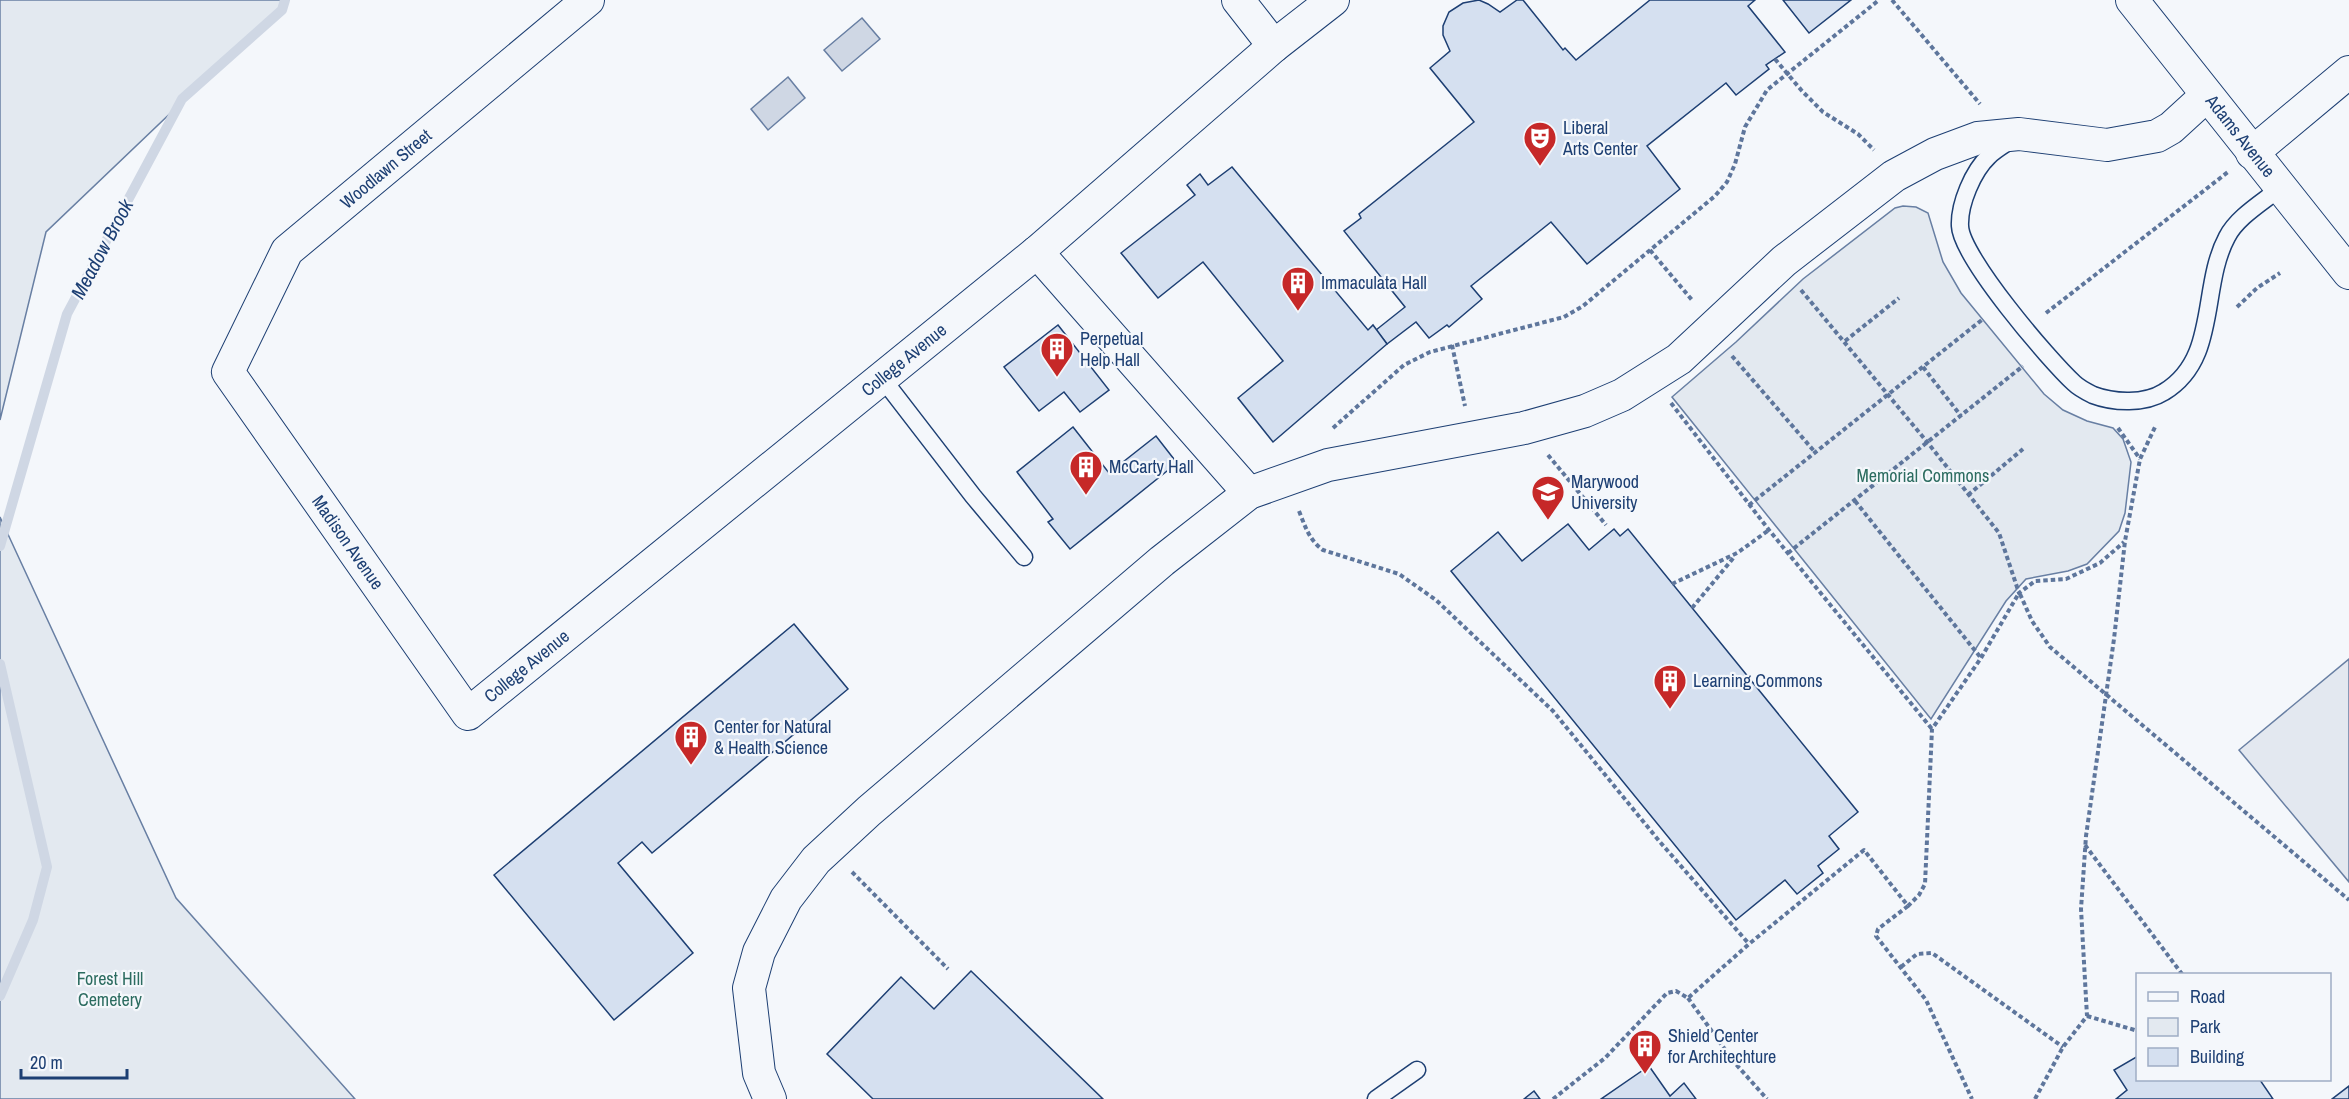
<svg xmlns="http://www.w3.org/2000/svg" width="2349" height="1099" viewBox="0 0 2349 1099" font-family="'Archivo Narrow',sans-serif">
<rect width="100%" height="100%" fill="#f4f7fb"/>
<g fill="#e3e9f0" stroke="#687fa3" stroke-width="1.5">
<polygon points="0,0 289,0 46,232 0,420"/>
<polygon points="1903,206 1916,207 1928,213 1943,262 1961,293 2044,394 2063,410 2087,421 2113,428 2123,439 2131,462 2125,513 2119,531 2087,564 2068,571 2026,579 2006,601 1931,719 1672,397 1736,342 1803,279 1895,208"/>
<polygon points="0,517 176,898 355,1099 0,1099"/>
</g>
<polygon fill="#e3e8f0" stroke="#687fa3" stroke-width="1.5" points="2349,659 2349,882 2239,750"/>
<g fill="#cfd7e4" stroke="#687fa3" stroke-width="1.5">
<polygon points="862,18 880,39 842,71 824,50"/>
<polygon points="788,77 805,98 768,130 751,109"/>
</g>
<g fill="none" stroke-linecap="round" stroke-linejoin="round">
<g stroke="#cfd7e4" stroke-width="10">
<polyline points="0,546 67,314 182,99 282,10 285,0"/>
<polyline points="0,664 47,867 33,920 0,996"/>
</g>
</g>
<g fill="#d5e0f0" stroke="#1d3f73" stroke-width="1.5">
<polygon points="1479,0 1488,4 1500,12 1517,0 1523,0 1563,50 1565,48 1576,60 1650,0 1755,0 1748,6 1785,52 1766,65 1769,69 1736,95 1726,83 1647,146 1680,189 1587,264 1551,222 1471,286 1482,299 1449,327 1447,325 1429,338 1416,322 1387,344 1376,330 1405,307 1344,231 1361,218 1359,214 1474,122 1430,68 1450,51 1443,35 1443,26 1449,12 1463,3"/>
<polygon points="1783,0 1851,0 1809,33"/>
<polygon points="1232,167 1368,330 1373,325 1387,344 1273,442 1238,398 1283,361 1203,262 1158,298 1121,253 1195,195 1187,185 1200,174 1208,185"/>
<polygon points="1058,325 1109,390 1080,412 1064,392 1039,411 1004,367"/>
<polygon points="1073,427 1109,473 1156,436 1177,463 1070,549 1048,522 1053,519 1017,472"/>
<polygon points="1568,524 1589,550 1614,529 1620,536 1628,529 1858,812 1829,836 1839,849 1818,866 1823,873 1797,894 1785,880 1736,920 1451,571 1498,532 1522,561"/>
<polygon points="794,624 848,689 652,853 642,842 618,863 693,953 614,1020 494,875"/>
<polygon points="971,971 1103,1099 873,1099 827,1054 901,977 934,1009"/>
<polygon points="2138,1056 2138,1080 2260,1080 2273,1099 2116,1099 2127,1090 2114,1070"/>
<polygon points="1649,1066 1670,1096 1684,1083 1696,1099 1601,1099"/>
<polygon points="2349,1086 2349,1099 2332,1099"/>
<polygon points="1534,1091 1540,1099 1524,1099"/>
</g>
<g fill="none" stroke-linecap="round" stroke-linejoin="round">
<g stroke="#1d3f73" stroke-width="19">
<g id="service">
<path d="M2011,140C2004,145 1995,150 1989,156C1973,171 1959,204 1960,226C1961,257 2049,360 2074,383C2079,388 2087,392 2093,395C2114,403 2145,404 2164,392C2219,359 2200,287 2227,237C2237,217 2263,202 2280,188"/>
<polyline points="882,378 973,496 1024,557"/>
<polyline points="1376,1099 1417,1070"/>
</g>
</g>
<g stroke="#1d3f73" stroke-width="34">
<g id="minor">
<path id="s1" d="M588,0L287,251L228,372L468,714L1037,252L1274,46L1333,0"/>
<polyline points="1238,0 1274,46"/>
<path id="s2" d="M2132,0L2349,273"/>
<polyline points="2252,153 2349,72"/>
<polyline points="1037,252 1249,493"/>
<polyline points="770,1099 759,1073 749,988 759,952 786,899 816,860 869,811 1162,561 1249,493 1328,465 1524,428 1585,411 1622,395 1679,359 1784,261 1894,176 1935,154 1978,138 2019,134 2107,145 2157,136 2171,128 2206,96"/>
</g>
</g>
<g stroke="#5e769c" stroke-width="4" stroke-dasharray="4.5 3" stroke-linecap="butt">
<polyline points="1892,0 1980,104"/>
<polyline points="1775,59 1802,91 1823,112 1858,134 1874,150"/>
<polyline points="1650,250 1692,300"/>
<polyline points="1801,290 1928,443 1999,533 2019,593 2035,581 2066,579 2100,563 2124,542"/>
<polyline points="2237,307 2257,288 2280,273"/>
<polyline points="2046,313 2228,172"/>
<polyline points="1845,341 1899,298"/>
<polyline points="1452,345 1465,406"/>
<polyline points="1732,356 1814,451"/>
<polyline points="1923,367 1961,416"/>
<polyline points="1671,403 1769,530 1932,729"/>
<polyline points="1333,428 1404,365 1430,352 1564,317 1583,306 1715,196 1727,182 1735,164 1745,127 1767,90 1879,0"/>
<polyline points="2118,428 2140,459"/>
<polyline points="1548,455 1606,525"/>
<polyline points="1968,495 2023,449"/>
<polyline points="1855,501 1981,658"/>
<polyline points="1749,505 1983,319"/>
<path d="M1299,511C1305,526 1309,540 1323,550L1399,574L1436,600L1553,711L1660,842L1749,944"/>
<polyline points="1788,553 2023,366"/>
<polyline points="1672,584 1737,553 1769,530"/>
<polyline points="2020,594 2032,621 2050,647 2349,900"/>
<polyline points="1692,608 1735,556"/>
<polyline points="2085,845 2182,974"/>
<polyline points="852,872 948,969"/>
<polyline points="1908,906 1878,929 1876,936 1926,1000 1972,1099"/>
<polyline points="1901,967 1917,954 1932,953 2063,1047"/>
<polyline points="1688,998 1734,1062 1767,1099"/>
<polyline points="2087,1016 2138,1031"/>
<polyline points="1553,1099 1605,1058 1667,993 1676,991 1688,998 1749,944 1864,850 1908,906 1919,895 1925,884 1932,729 1981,658 2019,593"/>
<polyline points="2035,1099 2063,1047 2087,1016 2081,909 2086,836 2114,639 2125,541 2140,459 2156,425"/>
</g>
<use href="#service" stroke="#f4f7fb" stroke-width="16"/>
<use href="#minor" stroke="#f4f7fb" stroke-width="32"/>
</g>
<defs>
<g id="theatre-pin" transform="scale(1.725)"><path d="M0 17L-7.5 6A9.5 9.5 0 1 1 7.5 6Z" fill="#c62828" stroke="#f4f7fb"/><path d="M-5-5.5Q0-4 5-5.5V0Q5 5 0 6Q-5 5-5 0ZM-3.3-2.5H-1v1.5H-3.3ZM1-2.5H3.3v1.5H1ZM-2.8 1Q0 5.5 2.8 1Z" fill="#fff"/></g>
<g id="building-pin" transform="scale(1.725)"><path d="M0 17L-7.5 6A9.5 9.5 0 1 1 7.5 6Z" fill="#c62828" stroke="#f4f7fb"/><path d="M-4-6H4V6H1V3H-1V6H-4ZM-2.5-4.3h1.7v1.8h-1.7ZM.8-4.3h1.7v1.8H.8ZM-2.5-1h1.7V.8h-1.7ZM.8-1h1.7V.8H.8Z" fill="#fff"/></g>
<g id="university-pin" transform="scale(1.725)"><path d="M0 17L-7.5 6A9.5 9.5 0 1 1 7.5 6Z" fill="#c62828" stroke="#f4f7fb"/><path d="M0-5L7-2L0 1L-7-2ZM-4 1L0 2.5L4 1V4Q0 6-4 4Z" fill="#fff"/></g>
</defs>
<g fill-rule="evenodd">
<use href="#theatre-pin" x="1540" y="138"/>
<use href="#building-pin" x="1298" y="283"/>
<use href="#building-pin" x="1057" y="349"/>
<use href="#building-pin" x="1086" y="467"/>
<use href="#university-pin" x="1548" y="492"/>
<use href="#building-pin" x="1670" y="681"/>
<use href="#building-pin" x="691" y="737"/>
<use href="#building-pin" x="1645" y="1046"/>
</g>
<g text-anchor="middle" stroke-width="4.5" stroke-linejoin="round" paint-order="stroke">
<g font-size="18" fill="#1d3f73" stroke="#f4f7fb" text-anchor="start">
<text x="1563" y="134">Liberal<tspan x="1563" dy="21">Arts Center</tspan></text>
<text x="1321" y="289">Immaculata Hall</text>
<text x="1080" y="345">Perpetual<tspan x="1080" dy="21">Help Hall</tspan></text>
<text x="1109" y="473">McCarty Hall</text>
<text x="1571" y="488">Marywood<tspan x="1571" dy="21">University</tspan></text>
<text x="1693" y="687">Learning Commons</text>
<text x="714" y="733">Center for Natural<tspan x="714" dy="21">&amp; Health Science</tspan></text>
<text x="1668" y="1042">Shield Center<tspan x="1668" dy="21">for Architechture</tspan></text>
</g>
<g font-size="18" fill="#1d3f73" stroke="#f4f7fb">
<text dy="6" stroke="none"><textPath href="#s2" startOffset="174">Adams Avenue</textPath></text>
<text transform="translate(386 169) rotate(-40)" y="6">Woodlawn Street</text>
<text dy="6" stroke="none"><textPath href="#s1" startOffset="1506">College Avenue</textPath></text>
<text dy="6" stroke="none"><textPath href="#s1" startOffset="735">Madison Avenue</textPath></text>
<text dy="6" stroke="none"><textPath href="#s1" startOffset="1020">College Avenue</textPath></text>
</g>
<g font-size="18" fill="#2c6c60" stroke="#f4f7fb">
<text x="1923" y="482">Memorial Commons</text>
<text x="110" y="985">Forest Hill<tspan x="110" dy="21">Cemetery</tspan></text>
</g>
<g font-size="20" font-style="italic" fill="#1d3f73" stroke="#f4f7fb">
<text transform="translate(102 249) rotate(-62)" y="7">Meadow Brook</text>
</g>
</g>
<rect x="2136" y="973" width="195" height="108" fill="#f4f7fb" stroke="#9eadc5" stroke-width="1.5"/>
<rect x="2148" y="992" width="30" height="9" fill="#f4f7fb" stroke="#9eadc5" stroke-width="1.5"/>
<text x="2190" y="1003" font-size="18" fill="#1d3f73">Road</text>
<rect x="2148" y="1018" width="30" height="18" fill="#e3e9f0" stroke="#9eadc5" stroke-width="1.5"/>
<text x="2190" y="1033" font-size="18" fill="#1d3f73">Park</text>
<rect x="2148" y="1048" width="30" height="18" fill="#d5e0f0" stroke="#9eadc5" stroke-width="1.5"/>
<text x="2190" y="1063" font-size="18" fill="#1d3f73">Building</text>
<path d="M21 1069v9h106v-9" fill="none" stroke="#1d3f73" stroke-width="3"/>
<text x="30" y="1069" font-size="18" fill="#1d3f73" stroke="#f4f7fb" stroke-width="4.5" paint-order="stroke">20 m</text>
</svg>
